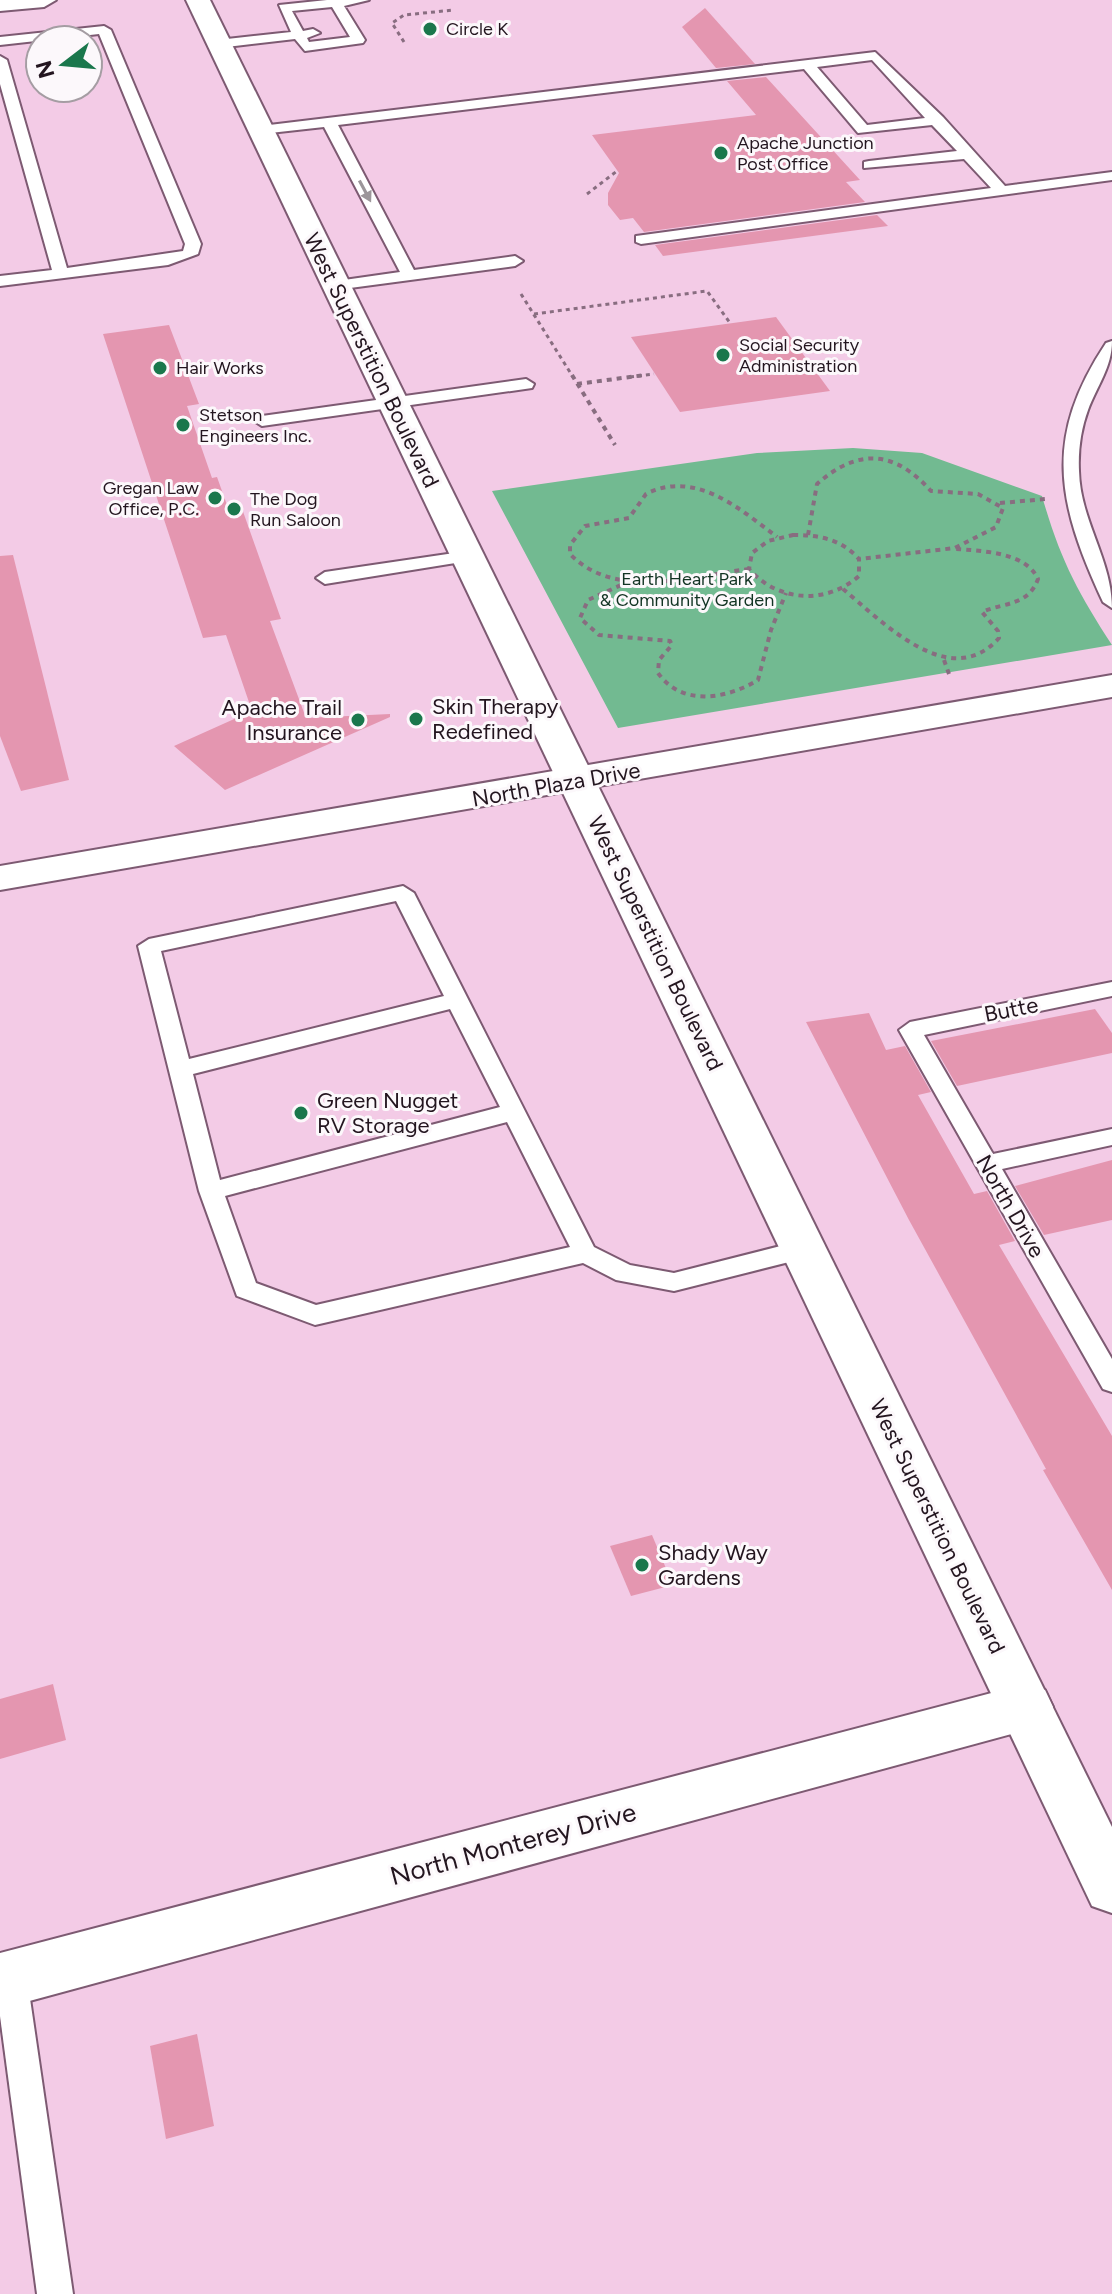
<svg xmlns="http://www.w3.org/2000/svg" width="1112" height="2294" viewBox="0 0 1112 2294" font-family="Figtree,sans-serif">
<rect width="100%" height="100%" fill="#f3cbe6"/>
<path fill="#72ba91" d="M853,448L922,453L1042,496C1060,559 1077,591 1112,645L618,728L492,491L757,453Z"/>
<g fill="#e496b0">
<polygon points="705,8 755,64 716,68 682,27"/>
<polygon points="766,77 860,180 846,182 865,202 644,232 633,218 620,220 608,205 608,193 619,173 592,135 756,115 727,81"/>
<polygon points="877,215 888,226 663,256 655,245"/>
<polygon points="776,317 830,391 680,412 631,337"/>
<polygon points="169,325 199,404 187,406 212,478 217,477 227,505 240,503 281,619 270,621 306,718 390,714 390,717 225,790 174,746 252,711 226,635 203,638 103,334"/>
<polygon points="13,555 69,780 21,791 0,736 0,556"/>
<polygon points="1095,1009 1112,1033 1112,1053 957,1086 931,1041"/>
<polygon points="869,1013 886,1050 905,1046 931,1092 918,1095 974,1194 987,1191 1015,1241 999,1245 1112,1436 1112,1590 1043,1470 1046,1469 909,1220 806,1022"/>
<polygon points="1112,1160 1112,1220 1044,1235 1015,1186"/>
<polygon points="652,1535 673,1585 631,1596 610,1546"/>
<polygon points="53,1684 66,1740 0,1759 0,1699"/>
<polygon points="197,2034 214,2126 166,2139 150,2046"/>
</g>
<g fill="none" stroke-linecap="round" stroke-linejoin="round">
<g stroke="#7d5a72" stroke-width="4">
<g id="service">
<path d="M327,0H369L344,6L365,40L363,43L305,51L295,39L218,48L211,44L218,40L291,32L279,5ZM332,7L350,37L309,42L307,38L320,33L313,29L303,31L292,11Z"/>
<polygon points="104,26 111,30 201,244 198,254 168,265 0,286 0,276 52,270 0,84 0,56 7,60 67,268 183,251 185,244 99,34 0,45 0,37"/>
<path d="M875,52L943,117L1005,186L1112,172V180L641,244L636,242V236L991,188L964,159L864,168V162L869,161L957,151L932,125L858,133L804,69L338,125L414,270L515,256L523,261L515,266L335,290L327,285L330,282L400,272L324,127L261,134L254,130L261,126ZM872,60L925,118L867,125L817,67Z"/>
<path d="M1112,341C1112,367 1097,386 1088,410C1081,429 1078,450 1079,471C1080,520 1112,560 1112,608L1103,602C1057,503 1043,438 1106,343Z"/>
<polygon points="526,379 534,384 532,388 262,426 254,421 262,416"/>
<polygon points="468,551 477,556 474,560 325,584 316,578 325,572"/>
<path d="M403,886L414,893L594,1247L630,1265L674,1273L804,1240L813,1242L817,1249L813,1256L674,1291L616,1280L583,1263L315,1325L237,1296L199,1191L138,946L149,939ZM396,901L444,996L189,1059L161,951ZM450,1009L500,1107L220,1180L193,1074ZM507,1122L570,1247L316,1305L256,1283L225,1196Z"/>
<polygon points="1112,982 1112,996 924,1035 993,1154 1112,1129 1112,1145 1002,1169 1112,1359 1112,1392 1103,1389 899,1030 910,1022"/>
<polygon points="11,1963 22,1967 27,1978 73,2294 37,2294 0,2016 0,1967"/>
</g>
</g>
<g stroke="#7d5a72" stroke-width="4">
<g id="minor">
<polygon points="1112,675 1112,697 0,890 0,866"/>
<polygon points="1026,1684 1045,1690 1053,1707 1045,1724 1026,1730 0,2009 0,1953"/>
</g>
</g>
<g stroke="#7d5a72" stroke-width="4">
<polygon id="tertiary" points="0,0 56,0 44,7 0,11"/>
</g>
<g stroke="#7d5a72" stroke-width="4">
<polygon id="secondary" points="186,0 210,0 1112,1827 1112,1913 1092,1906"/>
</g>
<g stroke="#886d80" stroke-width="3" stroke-dasharray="4 4" stroke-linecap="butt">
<polyline points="404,42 392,23 404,15 454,10"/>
<polyline points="587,194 617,171"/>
<polyline points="521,294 573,377"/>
<polyline points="534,314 707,291 730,323"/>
<polyline points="630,377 654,374"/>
</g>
<g stroke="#886d80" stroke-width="4" stroke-dasharray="5 5" stroke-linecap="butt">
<polyline points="572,375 615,445"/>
<polyline points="577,384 645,375"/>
<polyline points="1000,503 1046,499"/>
<path d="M793,535C819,535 841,539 859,559V576C826,605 778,602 749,569L752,553L768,541Z"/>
<path d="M808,535L817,484C859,447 895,451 931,491L978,494L1003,508L996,527L955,548L859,559"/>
<path d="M749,569C692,576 615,601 570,554V545L585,526L629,518L646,494C695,469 740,509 777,537"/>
<path d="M630,581L588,600L580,618L599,635L670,641L672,645L659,660L658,673C682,707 727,699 758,680L771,630L786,593"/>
<path d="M843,589C883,622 950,693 999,638L998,631L982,612C1005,602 1028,606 1038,579C1026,552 982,551 956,549"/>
<polyline points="944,660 949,674"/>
</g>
<use href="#service" fill="#fff" fill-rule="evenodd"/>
<use href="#minor" fill="#fff" fill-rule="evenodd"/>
<use href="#tertiary" fill="#fff" fill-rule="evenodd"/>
<use href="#secondary" fill="#fff" fill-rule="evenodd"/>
</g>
<defs><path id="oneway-solid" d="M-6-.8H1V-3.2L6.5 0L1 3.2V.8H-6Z" transform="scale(2)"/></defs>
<use fill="#9c969a" href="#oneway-solid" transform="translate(365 191) rotate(62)"/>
<g fill="#1a774c" stroke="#fcf8fb" stroke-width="3">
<circle cx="430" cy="29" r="8"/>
<circle cx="721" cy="153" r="8"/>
<circle cx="723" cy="355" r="8"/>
<circle cx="160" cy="368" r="8"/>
<circle cx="183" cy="425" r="8"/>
<circle cx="215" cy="498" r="8"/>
<circle cx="234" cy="509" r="8"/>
<circle cx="416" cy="719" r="8"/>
<circle cx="358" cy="720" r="8"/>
<circle cx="301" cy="1113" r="8"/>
<circle cx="642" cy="1565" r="8"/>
</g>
<g text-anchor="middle" stroke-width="6" stroke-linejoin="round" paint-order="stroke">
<g font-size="18" fill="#23151f" stroke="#fcf8fb" text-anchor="start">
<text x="446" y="35">Circle K</text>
<text x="737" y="149">Apache Junction<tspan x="737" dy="21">Post Office</tspan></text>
<text x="739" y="351">Social Security<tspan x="739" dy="21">Administration</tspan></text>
<text x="176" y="374">Hair Works</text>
<text x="199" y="421">Stetson<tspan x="199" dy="21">Engineers Inc.</tspan></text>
<text x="199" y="494" text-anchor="end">Gregan Law<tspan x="199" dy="21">Office, P.C.</tspan></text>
<text x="250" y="505">The Dog<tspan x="250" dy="21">Run Saloon</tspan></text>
</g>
<g font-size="18" fill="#123423" stroke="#fcf8fb">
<text x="687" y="585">Earth Heart Park<tspan x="687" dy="21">&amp; Community Garden</tspan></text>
</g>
<g font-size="22" fill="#23151f" stroke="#fcf8fb">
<text transform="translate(372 360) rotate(64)" y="8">West Superstition Boulevard</text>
<text transform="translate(556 784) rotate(-10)" y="8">North Plaza Drive</text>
<text transform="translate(656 943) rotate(64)" y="8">West Superstition Boulevard</text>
<text transform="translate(1011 1009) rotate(-11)" y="8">Butte</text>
<text transform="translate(1011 1206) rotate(60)" y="8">North Drive</text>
<text transform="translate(938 1526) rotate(64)" y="8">West Superstition Boulevard</text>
</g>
<g font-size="22" fill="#23151f" stroke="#fcf8fb" text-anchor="start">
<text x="432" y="714">Skin Therapy<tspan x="432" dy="25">Redefined</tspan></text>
<text x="342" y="715" text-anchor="end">Apache Trail<tspan x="342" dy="25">Insurance</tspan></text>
<text x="317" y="1108">Green Nugget<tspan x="317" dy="25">RV Storage</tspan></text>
<text x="658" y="1560">Shady Way<tspan x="658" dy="25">Gardens</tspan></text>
</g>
<g font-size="26" fill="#23151f" stroke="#fcf8fb">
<text transform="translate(513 1844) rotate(-15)" y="9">North Monterey Drive</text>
</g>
</g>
<g transform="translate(64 64) rotate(254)"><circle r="38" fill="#fcf8fb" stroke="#a59da3" stroke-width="2"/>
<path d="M0-6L14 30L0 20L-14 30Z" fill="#1a774c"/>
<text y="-12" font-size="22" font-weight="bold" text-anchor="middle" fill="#23151f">N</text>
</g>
</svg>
